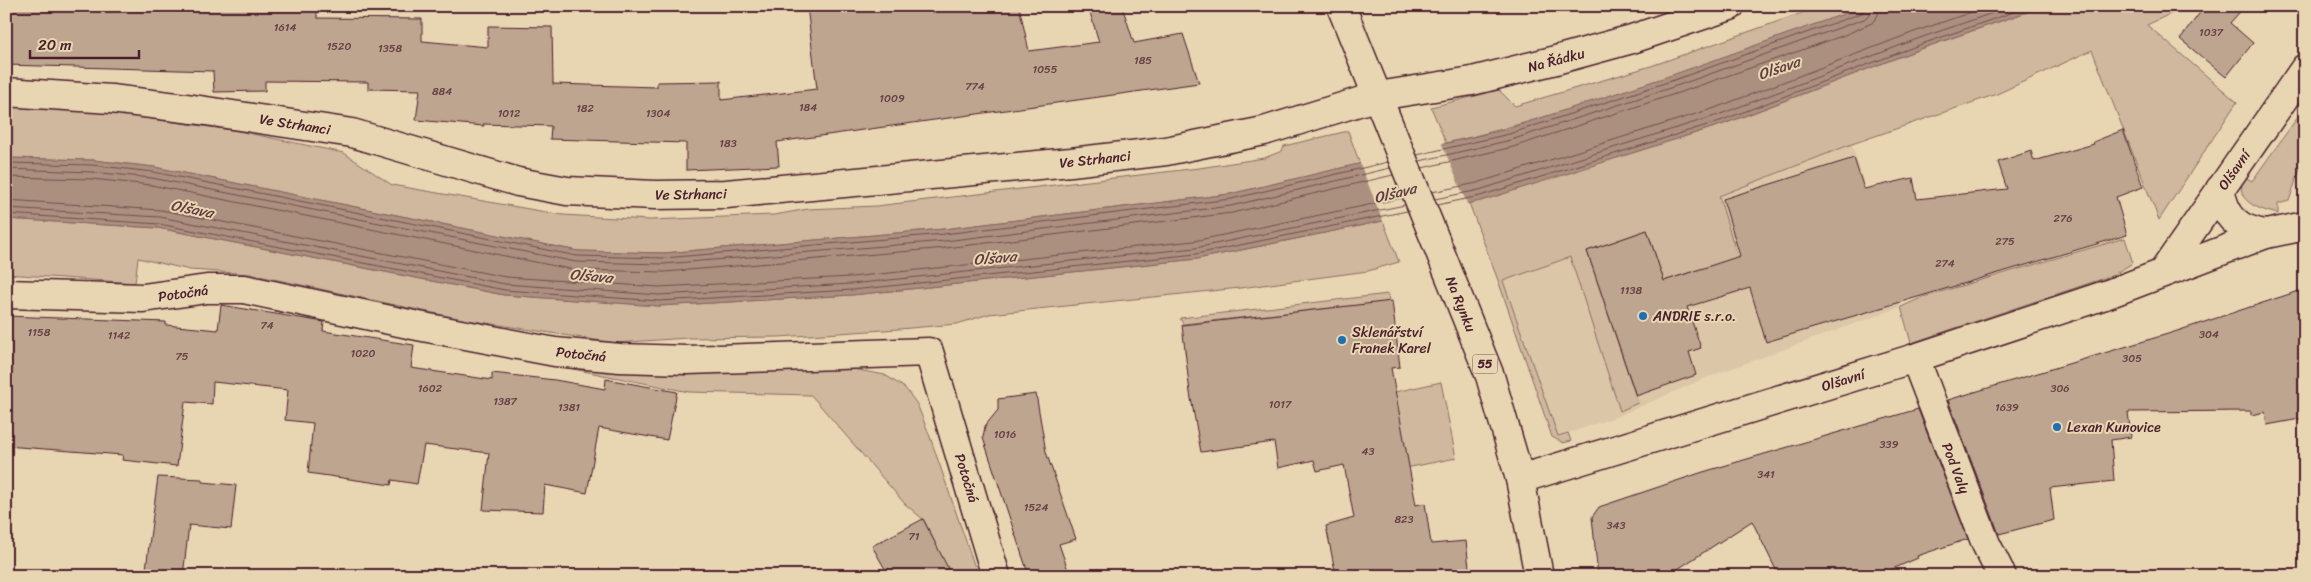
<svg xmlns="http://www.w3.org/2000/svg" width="2311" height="582" viewBox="0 0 2311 582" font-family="Sriracha,sans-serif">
<rect width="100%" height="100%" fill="#e8d6b3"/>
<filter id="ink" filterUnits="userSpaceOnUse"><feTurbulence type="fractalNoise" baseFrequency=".02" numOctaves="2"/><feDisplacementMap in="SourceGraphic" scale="10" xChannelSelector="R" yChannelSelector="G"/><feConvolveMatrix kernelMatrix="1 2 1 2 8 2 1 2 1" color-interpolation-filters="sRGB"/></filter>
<g filter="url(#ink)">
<polygon fill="#dbc7a8" points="1852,144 1901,307 1708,377 1621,415 1558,437 1503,281 1647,230 1719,196"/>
<g fill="#cfb89d" stroke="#8c6c64">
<path d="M1822,6H1866C1730,57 1587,110 1446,143L1431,107L1499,90L1515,106L1651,66Z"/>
<polygon points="2044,6 2187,6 2147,25 2237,102 2159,220 2092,50 1997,94 1852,144 1719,196 1739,262 1697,270 1664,281 1647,230 1587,251 1638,403 1620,411 1570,257 1503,281 1558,436 1568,433 1571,441 1563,443 1552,437 1499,283 1469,203 1721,125 1920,49"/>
<polygon points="6,106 109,113 238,131 344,153 392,185 563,215 650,220 774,215 808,209 876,206 1199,168 1264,158 1282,151 1284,146 1348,131 1360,164 1230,194 944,229 664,253 578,251 154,167 93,160 6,158"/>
<path d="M2300,114L2305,117V154L2289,201L2278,204V214C2261,210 2231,201 2245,177L2252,181Z"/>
<polygon points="6,219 158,228 504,295 659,306 852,295 1197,259 1383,221 1399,262 1368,271 1240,288 989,314 957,324 899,329 779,337 687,338 615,343 461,319 250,274 190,270 138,258 135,283 6,274"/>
<polygon points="2125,238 2133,263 2111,276 1911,343 1901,307 1923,297"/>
<polygon points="1388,294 1389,302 1183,324 1180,318"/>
<polygon points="553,365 853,369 885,375 905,388 917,404 929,434 978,576 951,576 924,520 905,504 811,395 689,392"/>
<polygon points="1441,382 1456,458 1406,468 1390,393"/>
</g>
<polygon fill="#ac907f" stroke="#85635d" points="1866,6 2044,6 1920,49 1721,125 1481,201 1197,259 852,295 659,306 504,295 158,228 6,219 6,158 93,160 154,167 578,251 664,253 944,229 1230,194 1507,129 1675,74"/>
<polygon fill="#e8d6b3" points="1441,142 1468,206 1384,224 1359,161"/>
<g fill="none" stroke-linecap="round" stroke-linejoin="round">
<g stroke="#714c4d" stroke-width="1">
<polyline points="1417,155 1509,134 1677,79 1862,13 1865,6"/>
<polyline points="1420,161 1511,140 1679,85 1864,19 1870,14 1872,6"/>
<polyline points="6,163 92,165 153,172 577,256 664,258 944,234 1231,199 1388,162"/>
<polyline points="1422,168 1513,147 1681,92 1842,36 1872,23 1878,15 1879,6"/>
<polyline points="6,169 92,172 152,178 576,262 664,264 945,241 1231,206 1390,168"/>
<polyline points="6,177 91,179 151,185 575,270 665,272 946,248 1232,213 1393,175"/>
<polyline points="1432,192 1477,183 1715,108 1914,32 1989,6"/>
<polyline points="1435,199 1479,190 1718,115 1917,39 2013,6"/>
<polyline points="6,200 161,210 506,277 659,287 851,277 1194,241 1402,198"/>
<polyline points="1437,205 1480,196 1720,121 1919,45 2031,6"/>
<polyline points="6,208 160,217 505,284 659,295 851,284 1195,248 1405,205"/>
<polyline points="6,214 159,224 505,290 659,301 852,290 1196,254 1407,211"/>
</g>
</g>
<g fill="#bea590" stroke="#4a1f2b">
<polygon points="100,6 317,6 317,18 422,19 422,41 488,47 488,26 552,27 553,84 657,87 657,82 721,81 721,100 817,89 807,6 1019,6 1029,51 1099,42 1088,6 1122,6 1134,43 1183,34 1199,83 777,142 779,166 686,170 686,143 550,139 551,126 483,124 484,126 416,120 420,90 368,89 368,82 265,81 265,91 214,92 213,71 6,65 6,9 100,10"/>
<polygon points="2205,6 2245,6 2230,23 2253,43 2226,77 2180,39"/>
<polygon points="2123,130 2143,187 2116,197 2127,235 1766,342 1750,288 1687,307 1701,348 1689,352 1696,375 1636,396 1587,251 1647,230 1664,281 1740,256 1723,199 1854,158 1864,189 1913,178 1917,199 2007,189 1998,162 2031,151 2034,161 2094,144 2093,142"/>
<polygon points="2305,289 2305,418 2267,425 2265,412 2251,415 2251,411 2128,412 2131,437 2111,440 2114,481 2050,488 2054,520 1999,534 1948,400 2171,333"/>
<polygon points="1392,301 1400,367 1391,368 1416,505 1425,503 1431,544 1466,541 1470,576 1336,576 1326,526 1354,518 1344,465 1317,471 1314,460 1278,468 1274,442 1201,452 1190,393 1182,325"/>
<polygon points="221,305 324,322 323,331 414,345 411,368 492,380 492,373 555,380 605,389 606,379 677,392 667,440 599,428 587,493 545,485 543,512 483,510 489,453 424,445 417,484 392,480 391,485 308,473 313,423 285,420 288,390 213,382 212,404 185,402 177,466 122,460 123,455 6,446 8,385 6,385 6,316 166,322 166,325 218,330"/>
<polygon points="1036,394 1046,452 1076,539 1059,544 1070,576 1029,576 983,438 985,426 998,410 998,399"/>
<polygon points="1918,409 1968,539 1917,556 1918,558 1876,576 1779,576 1752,521 1667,576 1598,576 1592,517 1599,507 1703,472"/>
<polygon points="158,477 202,479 202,482 236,485 231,529 189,525 183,576 145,576"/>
<polygon points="923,519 952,576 889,576 872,546"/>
</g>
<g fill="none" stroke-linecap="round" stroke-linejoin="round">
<g stroke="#4a1f2b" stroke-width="31">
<g id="street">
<polyline points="6,92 111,99 193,109 352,133 518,182 567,191 655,195 726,194 1071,162 1166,151 1264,131 1378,96 1472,81 1552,61 1632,39 1730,6"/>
<path d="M2220,189C2225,217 2237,230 2266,234"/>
<polyline points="2163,272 2305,68"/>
<polyline points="6,294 143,298 207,289 244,289 418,326 555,352 620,358 687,360 929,352 996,576"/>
<polyline points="1915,358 1986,544 2002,576"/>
<polyline points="1520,479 1915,358 2108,294 2266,234 2305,226"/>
</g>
</g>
<g stroke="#4a1f2b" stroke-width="31">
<polyline id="primary" points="1341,6 1490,376 1520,479 1539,576"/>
</g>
<use href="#street" stroke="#e8d6b3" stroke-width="28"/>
<use href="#primary" stroke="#e8d6b3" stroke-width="28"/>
</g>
</g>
<g fill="#1f6fb2" stroke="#e8d6b3" stroke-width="2">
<circle cx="1643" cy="316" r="5"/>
<circle cx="1342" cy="340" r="5"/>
<circle cx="2057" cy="427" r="5"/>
</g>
<g text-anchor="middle" stroke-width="4" stroke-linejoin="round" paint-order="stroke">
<g font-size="11" fill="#674044">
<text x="285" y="31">1614</text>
<text x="2211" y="36">1037</text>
<text x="339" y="50">1520</text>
<text x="390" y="52">1358</text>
<text x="1143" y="64">185</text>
<text x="1045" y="73">1055</text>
<text x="975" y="90">774</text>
<text x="442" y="95">884</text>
<text x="892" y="102">1009</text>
<text x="808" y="111">184</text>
<text x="585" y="112">182</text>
<text x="509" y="117">1012</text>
<text x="658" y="117">1304</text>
<text x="728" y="147">183</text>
<text x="2063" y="222">276</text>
<text x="2005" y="245">275</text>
<text x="1945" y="267">274</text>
<text x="1631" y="294">1138</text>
<text x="267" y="329">74</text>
<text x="39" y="336">1158</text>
<text x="2209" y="338">304</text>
<text x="119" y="339">1142</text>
<text x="363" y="357">1020</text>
<text x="182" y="360">75</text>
<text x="2132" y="362">305</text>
<text x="430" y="392">1602</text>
<text x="2060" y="392">306</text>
<text x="505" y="405">1387</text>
<text x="1280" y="408">1017</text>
<text x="569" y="411">1381</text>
<text x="2007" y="411">1639</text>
<text x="1005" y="438">1016</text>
<text x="1889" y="448">339</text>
<text x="1368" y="455">43</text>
<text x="1766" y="478">341</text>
<text x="1036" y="511">1524</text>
<text x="1404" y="523">823</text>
<text x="1616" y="529">343</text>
<text x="914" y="540">71</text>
</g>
<rect fill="#e8d6b3" stroke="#795654" stroke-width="1" x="1472.5" y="354.5" width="25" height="19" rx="4"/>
<g font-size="12" font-weight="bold" fill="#4a1f2b">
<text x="1485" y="368">55</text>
</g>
<g font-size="14" fill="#4a1f2b" stroke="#e8d6b3">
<text transform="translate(1556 60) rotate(-15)" y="5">Na Řádku</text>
<text transform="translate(295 124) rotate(9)" y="5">Ve Strhanci</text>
<text transform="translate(1095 159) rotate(-6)" y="5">Ve Strhanci</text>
<text transform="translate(2234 170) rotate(-55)" y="5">Olšavní</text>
<text transform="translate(691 194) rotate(-1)" y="5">Ve Strhanci</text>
<text transform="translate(183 293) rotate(-8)" y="5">Potočná</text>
<text transform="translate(1461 304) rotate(68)" y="5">Na Rynku</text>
<text transform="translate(581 354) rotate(6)" y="5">Potočná</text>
<text transform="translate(1843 380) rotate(-17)" y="5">Olšavní</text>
<text transform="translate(1956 468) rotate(69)" y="5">Pod Valy</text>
<text transform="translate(967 478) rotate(73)" y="5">Potočná</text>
</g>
<g font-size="14" fill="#4a1f2b" stroke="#e8d6b3" text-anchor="start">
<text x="1653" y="321">ANDRIE s.r.o.</text>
<text x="1352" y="337">Sklenářství<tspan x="1352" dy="16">Franek Karel</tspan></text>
<text x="2067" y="432">Lexan Kunovice</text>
</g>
<g font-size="15" font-style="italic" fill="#623b40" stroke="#e8d6b3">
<text transform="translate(1779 68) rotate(-19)" y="5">Olšava</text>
<text transform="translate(1395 193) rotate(-14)" y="5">Olšava</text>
<text transform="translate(192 209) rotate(11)" y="5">Olšava</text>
<text transform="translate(995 258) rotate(-5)" y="5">Olšava</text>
<text transform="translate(591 276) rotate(5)" y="5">Olšava</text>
</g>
</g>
<rect width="2311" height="582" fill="none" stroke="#e8d6b3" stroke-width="25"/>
<rect x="12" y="12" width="2286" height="557" fill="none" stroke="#4a1f2b" stroke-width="2" filter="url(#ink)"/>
<path d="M30 50v8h109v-8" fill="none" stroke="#4a1f2b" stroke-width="2.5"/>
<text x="38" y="50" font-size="15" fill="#4a1f2b" stroke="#e8d6b3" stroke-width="4" paint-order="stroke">20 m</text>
</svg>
